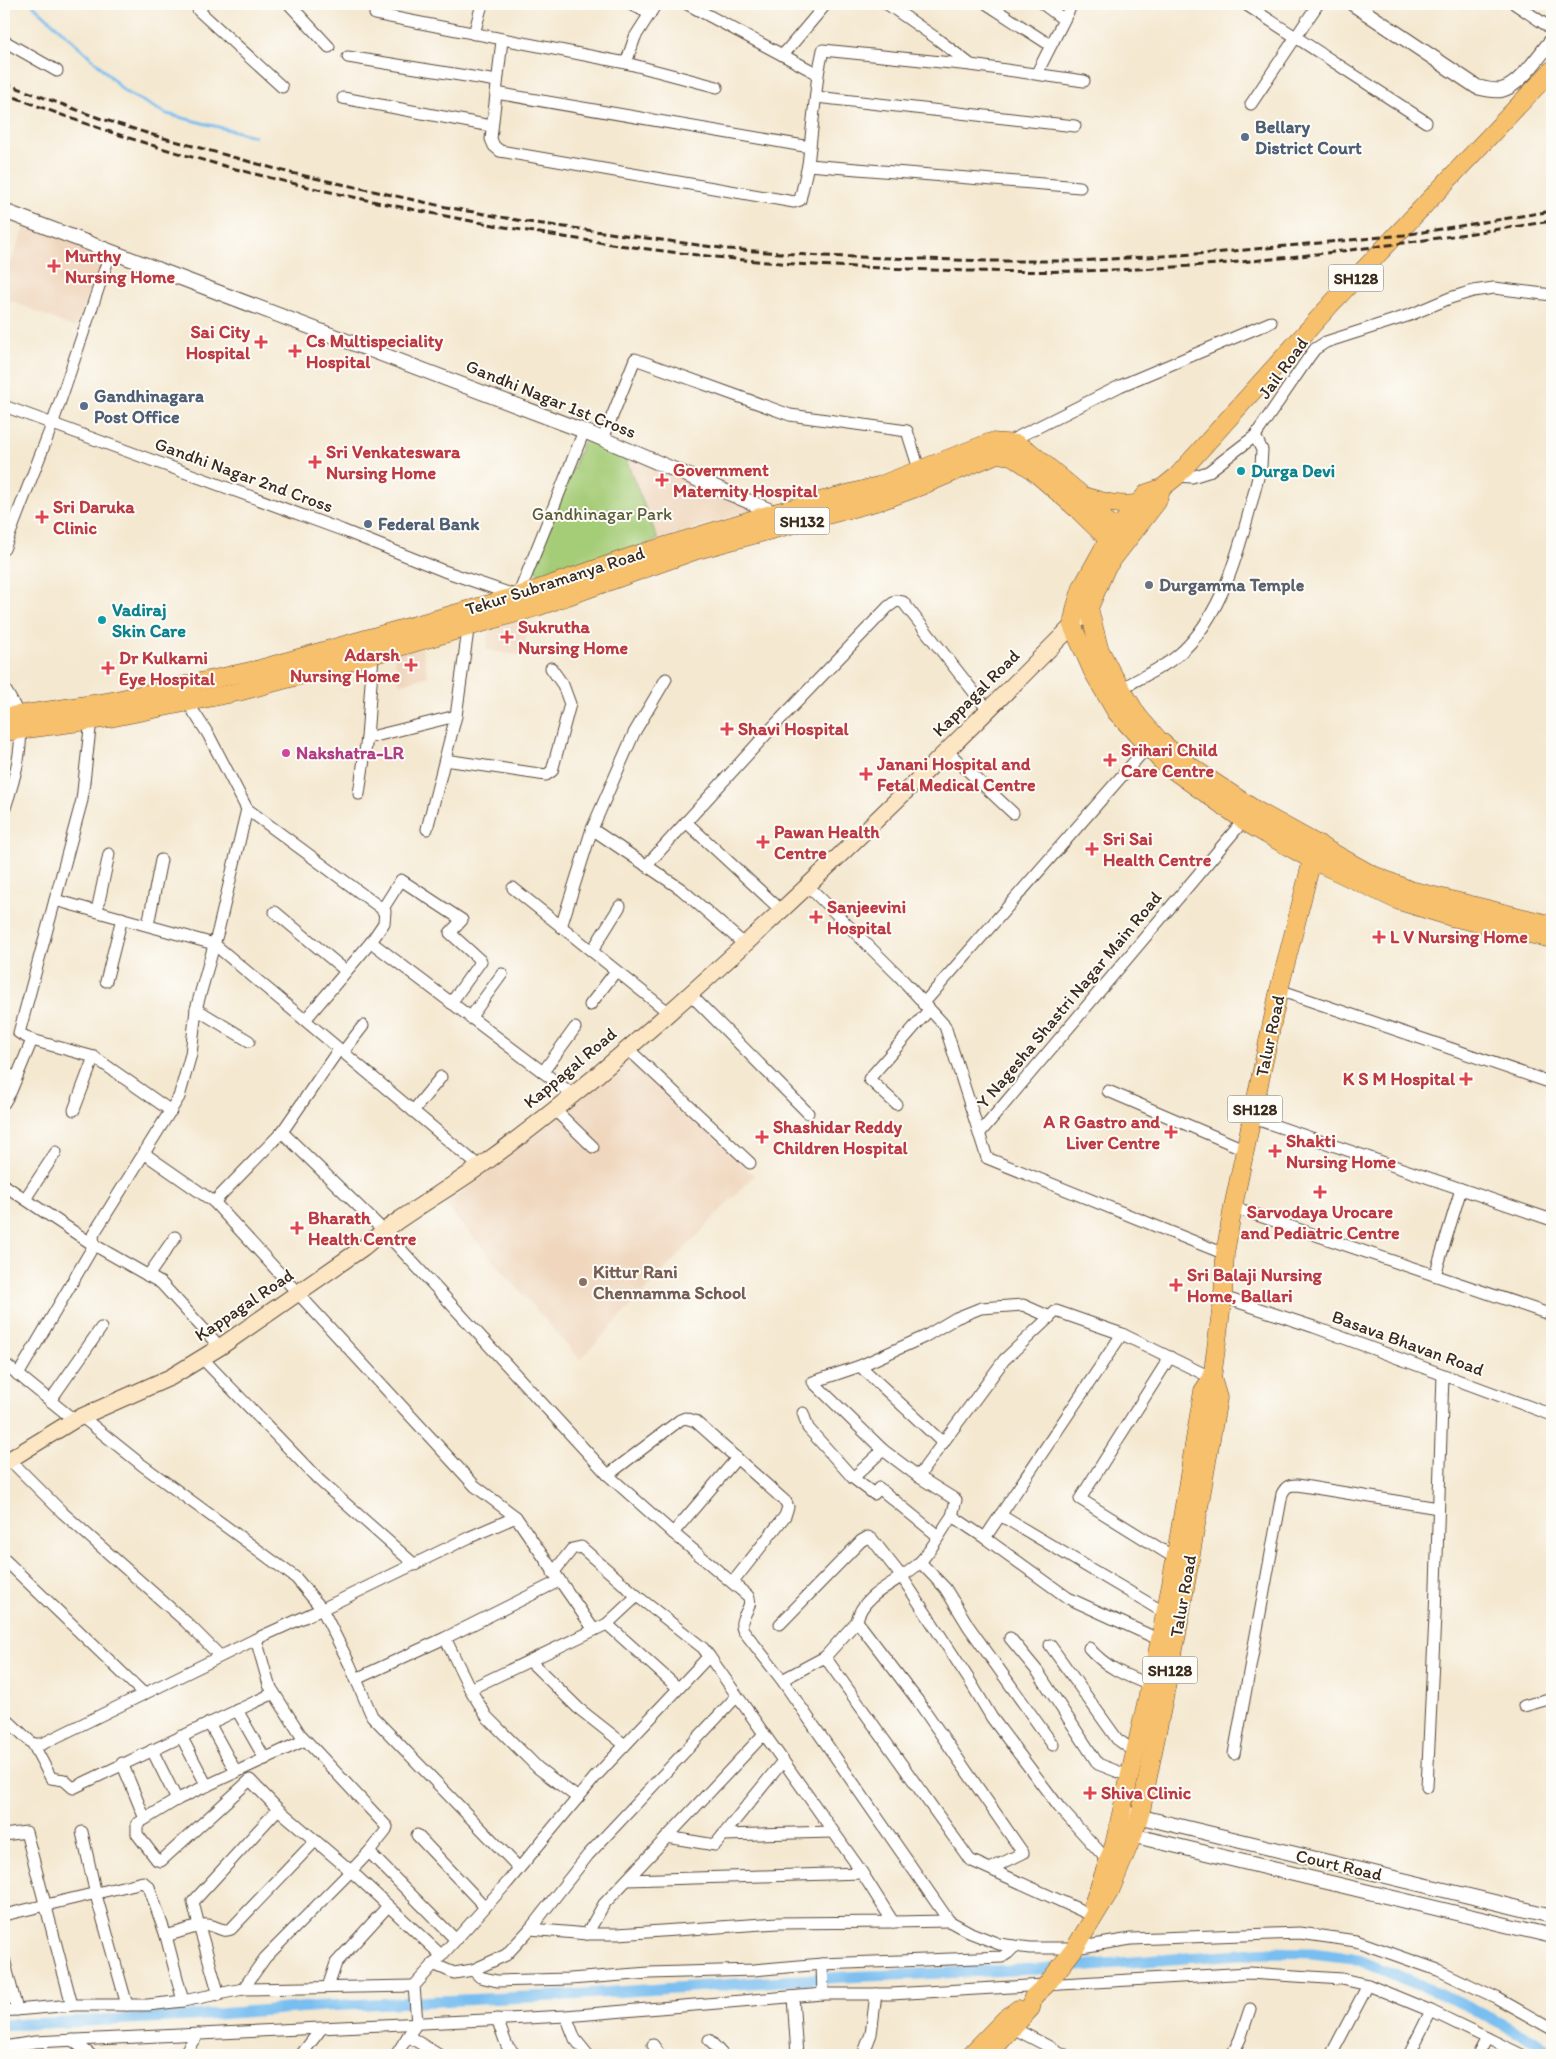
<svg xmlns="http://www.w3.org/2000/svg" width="1556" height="2059" viewBox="0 0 1556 2059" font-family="Itim,sans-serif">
<rect width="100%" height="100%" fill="#fdfcf7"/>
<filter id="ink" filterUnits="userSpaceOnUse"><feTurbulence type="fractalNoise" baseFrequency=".02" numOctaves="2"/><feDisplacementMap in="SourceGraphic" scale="10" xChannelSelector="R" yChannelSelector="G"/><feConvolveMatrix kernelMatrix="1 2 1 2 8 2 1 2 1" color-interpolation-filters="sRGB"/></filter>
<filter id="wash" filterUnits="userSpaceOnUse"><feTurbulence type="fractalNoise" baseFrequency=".0096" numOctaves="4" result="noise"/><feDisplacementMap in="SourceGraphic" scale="20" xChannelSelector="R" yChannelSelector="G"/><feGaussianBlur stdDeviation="1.12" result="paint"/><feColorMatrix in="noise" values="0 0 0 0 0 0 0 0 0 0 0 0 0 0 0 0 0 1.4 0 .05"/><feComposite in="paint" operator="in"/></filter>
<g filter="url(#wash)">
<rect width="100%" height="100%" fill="#f4e8d0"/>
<g fill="#efd6bc">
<polygon points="26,224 105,254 75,328 4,298 4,278"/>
<polygon points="622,450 755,510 658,540"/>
<polygon points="531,615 522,656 486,650 489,625"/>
<polygon points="422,647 428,676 400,685 393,653"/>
<polygon points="629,1059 754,1175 580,1360 445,1205"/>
</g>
<polygon fill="#a5cc77" stroke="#707b4a" points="586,434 622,450 658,540 542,581 535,567"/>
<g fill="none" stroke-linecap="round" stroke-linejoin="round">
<polyline stroke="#78bef0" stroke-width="3" points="32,4 96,62 125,92 167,114 254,136"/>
<polyline stroke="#78bef0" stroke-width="11" points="4,2025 191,2016 324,2006 553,1996 844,1977 1037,1969 1268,1952 1311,1953 1353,1958 1455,2000 1531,2039 1552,2053"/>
</g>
</g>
<g filter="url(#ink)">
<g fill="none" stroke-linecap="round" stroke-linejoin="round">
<g stroke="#574639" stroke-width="13">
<g id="minor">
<polyline points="204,4 198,10 282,87"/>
<polyline points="289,4 329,47"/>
<polyline points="631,4 650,14"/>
<polyline points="887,4 936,38 971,65 1084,81"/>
<polyline points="987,4 1050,45"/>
<polyline points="1043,4 1063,19"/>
<polyline points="1245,4 1426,122"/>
<polyline points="1515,4 1552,29"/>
<polyline points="375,14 626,63 717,87"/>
<polyline points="474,34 482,4"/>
<polyline points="502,40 491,139 494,146 500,151 794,202 800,200 808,165 818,74 687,4"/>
<polyline points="4,41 57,71"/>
<polyline points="783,55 826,4"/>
<polyline points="348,57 497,81"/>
<polyline points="626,63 635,37 656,4"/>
<polyline points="1037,73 1072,4"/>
<polyline points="818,74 823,50 971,65"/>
<polyline points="496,93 810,147"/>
<polyline points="816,97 1075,126"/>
<polyline points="343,98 491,126"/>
<polyline points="1251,104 1318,4"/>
<polyline points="808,165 1080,187"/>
<polyline points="4,406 342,530 444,571 517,596"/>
<polyline points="603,439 635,359 790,415 907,431 919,469"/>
<polyline points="1008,442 1120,386 1271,322"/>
<polyline points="1177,476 1192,477 1208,472 1255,436 1309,357 1315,349 1326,342 1410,315 1450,298 1473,291 1494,288 1552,295"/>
<polyline points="4,549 52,425 111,251"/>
<polyline points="518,596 584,431"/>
<polyline points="666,679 634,733 592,829 681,889 744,944"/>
<path d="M4,688C9,696 14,704 17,712C27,741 13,784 4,811"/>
<path d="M1121,689C1139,678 1161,669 1177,656C1228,614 1245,526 1261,466L1262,450L1255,436"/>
<polyline points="367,738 456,716"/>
<polyline points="947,751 1013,813"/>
<polyline points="445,760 546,775 552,771 570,704 563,685 551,668"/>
<polyline points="359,794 367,738 373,655"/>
<polyline points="247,809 385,911 384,923 371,942 572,1094"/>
<polyline points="686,822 782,911"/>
<polyline points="427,829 456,716 469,623"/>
<polyline points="646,866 770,730 888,607 896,601 903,602 988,710"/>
<polyline points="808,886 899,976 945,1026 987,1158 1225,1254"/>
<polyline points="513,888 668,1012"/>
<polyline points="55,900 214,944 480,1167"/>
<polyline points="382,910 401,880 462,920 450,933 481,961 451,1003"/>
<polyline points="97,911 109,854"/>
<polyline points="275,912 346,971"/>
<polyline points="148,925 161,860"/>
<polyline points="561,927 592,829"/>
<polyline points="592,951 620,906"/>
<polyline points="106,981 122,918"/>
<polyline points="1279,990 1552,1083"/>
<polyline points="689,993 808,1113"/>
<polyline points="923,1004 1148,746"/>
<polyline points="590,1005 616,971"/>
<polyline points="196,1009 249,1041"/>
<polyline points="470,1018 502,974"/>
<polyline points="305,1020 371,942"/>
<polyline points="32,1040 94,1057 171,1111"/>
<polyline points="627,1048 750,1163"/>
<polyline points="343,1052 363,1026"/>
<polyline points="4,1072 16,1078"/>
<polyline points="543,1072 575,1028"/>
<polyline points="1108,1091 1246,1150"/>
<polyline points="4,1103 11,1091 32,1040 19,1033 82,800 91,720"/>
<polyline points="896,1104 869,1079 929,1010"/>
<polyline points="554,1109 593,1147"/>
<polyline points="74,1110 94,1057"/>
<polyline points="413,1111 441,1077"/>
<polyline points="1253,1118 1552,1220"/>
<path d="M282,1132L383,1230L608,1475L673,1533L748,1596C755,1608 737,1617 743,1630L782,1680L949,1921L971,1933L999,1944L1030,1948H1075L1131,1939L1300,1933L1356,1941L1438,1970L1497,1998L1552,2029"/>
<polyline points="979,1134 1244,820"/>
<polyline points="145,1154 214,1202 475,1486 516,1517"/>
<polyline points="4,1185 89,1242 161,1283 220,1347"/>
<polyline points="25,1199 56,1152"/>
<polyline points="214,1202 282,1132 339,1049"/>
<polyline points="1233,1207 1552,1315"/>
<polyline points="1435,1275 1461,1189"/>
<polyline points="148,1276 175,1237"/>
<polyline points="1223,1297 1314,1327 1552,1415"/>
<polyline points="1170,1357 1080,1499 1175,1558"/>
<polyline points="202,1358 319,1480 415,1565"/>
<polyline points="4,1363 74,1420"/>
<polyline points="860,1366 943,1443"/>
<polyline points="18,1375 94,1245 93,1235 179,1097 191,1054 196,1009 218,931 247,809 208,734 188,703"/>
<polyline points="50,1401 101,1328"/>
<polyline points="803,1413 808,1428 853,1478"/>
<polyline points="82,1417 142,1465 296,1578 322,1609 256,1639 269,1685 300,1734 387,1827 385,1832 369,1852 455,1939"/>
<polyline points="883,1450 813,1382 860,1366 924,1337 956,1318 981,1308 1023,1305 1050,1317"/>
<polyline points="10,1460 63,1513 186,1622 220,1656"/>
<polyline points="608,1475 680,1420 685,1418 695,1421 786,1502 788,1507 785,1516 733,1582"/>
<polyline points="919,1477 883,1450 853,1478 874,1494 879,1488 938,1536"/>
<polyline points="1000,1515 1165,1613"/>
<polyline points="673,1533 737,1458"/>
<polyline points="985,1538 952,1516 956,1500 919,1477 925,1467 1004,1360 1056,1311 1122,1334"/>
<polyline points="4,1559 144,1694"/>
<polyline points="920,1562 945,1588 969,1627 1053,1745"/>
<polyline points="553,1573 572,1549 581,1547 637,1596"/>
<path d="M857,1621C862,1593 900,1582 918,1564C932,1551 941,1531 952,1516"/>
<polyline points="780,1624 861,1541 868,1537 872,1539 902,1577 968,1678 992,1718 1059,1807 1108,1861"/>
<polyline points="445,1638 559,1581"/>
<polyline points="1010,1638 1038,1672 1098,1764 1129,1776"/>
<polyline points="1160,1640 1068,1598 985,1538 1122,1334 1212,1378"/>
<polyline points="1050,1645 1117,1739 1135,1752"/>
<path d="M1089,1648C1106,1668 1127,1676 1150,1685"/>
<polyline points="530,1661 578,1708 625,1745"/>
<polyline points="356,1679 445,1638 470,1689"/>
<polyline points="782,1680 825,1657"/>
<polyline points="678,1688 607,1624 637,1596 703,1648 709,1656"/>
<polyline points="1524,1706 1552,1698"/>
<polyline points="237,1710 265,1759"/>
<polyline points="4,1717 33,1744 42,1744 256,1639"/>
<polyline points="209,1723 236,1772"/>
<polyline points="181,1736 207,1786"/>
<polyline points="33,1744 51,1778 64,1780 73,1788 274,1693"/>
<polyline points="152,1750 177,1800"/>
<path d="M1234,1754L1282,1494C1286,1486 1289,1485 1297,1485L1438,1508"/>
<polyline points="122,1763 145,1819"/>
<polyline points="1427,1787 1435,1616 1443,1375"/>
<polyline points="578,1798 538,1768 487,1717 470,1689 607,1624"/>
<polyline points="278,1809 250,1780 161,1861 157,1860 137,1834 137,1824 178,1799 305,1740"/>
<polyline points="82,1832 96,1895 127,2005"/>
<polyline points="4,1835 26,1832 72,2005"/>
<polyline points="417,1835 485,1907"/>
<polyline points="723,1835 833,1832"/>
<polyline points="667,1837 715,1845 783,1761"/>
<path d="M315,1841L231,1929C220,1934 214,1921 199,1926L193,1902L278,1809L351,1871L369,1852"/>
<polyline points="519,1868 372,1716 349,1663 322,1609 470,1537 516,1517 594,1630"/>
<polyline points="990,1869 1023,1853 918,1701 857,1621 825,1657 970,1860 1089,1914"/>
<polyline points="627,1880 862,1873"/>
<polyline points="4,1915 143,1882 149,1887 166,1936 183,2001"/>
<polyline points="893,1922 949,1921"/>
<polyline points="587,1934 604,1904 764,1734"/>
<polyline points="166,1936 199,1926 219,1995"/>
<polyline points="4,1959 17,2010"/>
<polyline points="433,1964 454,1973 473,1970 506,1955 530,1929"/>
<polyline points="822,1964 823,1994"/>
<polyline points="473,1970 480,1977 497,1981 570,1979 649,1973 754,1970 822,1964 1002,1957 1008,1953 1015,1946"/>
<polyline points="328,1987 336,1963 388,1906"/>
<polyline points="243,1989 265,1958 351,1871 441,1955"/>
<polyline points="793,1997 797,2055"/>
<polyline points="4,2011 72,2005 148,2005 183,2001 243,1989 414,1986"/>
<polyline points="566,2016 575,2039 588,2055"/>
<polyline points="497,2019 507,2046 516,2055"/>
<polyline points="1013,2028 1065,2055"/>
<polyline points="72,2040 91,2055"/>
<polyline points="709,2040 723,2055"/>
<polyline points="653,2045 660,2055"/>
<polyline points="4,2047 35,2042 566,2016 823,1994 891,1994 1249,1973 1342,1979 1368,1985 1431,2011 1522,2055"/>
<polyline points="183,2055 198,2034"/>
<polyline points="301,2055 321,2029"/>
<polyline points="396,2055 408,2036"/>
<polyline points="439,2055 408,2036 417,2023 414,1986 507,1883 596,1776 709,1656 859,1868 893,1922 778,1923 618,1934 587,1934 530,1929 588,1855 737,1696"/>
<polyline points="863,2055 871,2034 876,1994"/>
<polyline points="1232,2055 1240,2039 1250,2009"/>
<polyline points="1331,2055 1368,1985"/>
<polyline points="1409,2055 1431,2011"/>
<polyline points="1478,2055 1487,2038"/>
</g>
</g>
<g stroke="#574639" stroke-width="16">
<g id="tertiary">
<path d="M1353,4L1477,87C1485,89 1492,91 1501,90C1519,87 1540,54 1552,40"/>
<polyline points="4,211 584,431 778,514"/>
<polyline points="1129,1814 1552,1916"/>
<polyline points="1123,1833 1552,1936"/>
</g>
</g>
<g stroke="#574639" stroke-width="18">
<path id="secondary" d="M4,1463L74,1420L171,1377L220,1347L364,1247C403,1213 449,1190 490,1159C526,1133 562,1104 596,1076C766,932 924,775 1081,617"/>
</g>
<g stroke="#574639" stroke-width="19">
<g id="primary">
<polyline points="1552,70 1333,302 1177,476 1162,488 1157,502 1106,568 1089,608 1099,648 1110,670 1138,716 1158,739 1182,760 1209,779 1254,809 1371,874 1410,890 1552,925"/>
<polyline points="1162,488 1147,493 1108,540 1082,587 1076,606 1072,625 1093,672 1116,712 1163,763 1250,825 1312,860 1399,901 1451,917 1552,939"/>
<path d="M1084,496C1103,502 1118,506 1137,504"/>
<polyline points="4,717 107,702 260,669 518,596 642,553 774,513 878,486 991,442 1017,444 1029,451 1083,496 1125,541"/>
<polyline points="4,732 110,718 238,692 313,672 537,607 697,550 883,500 921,486 997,454 1012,456 1031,469 1077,509 1115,546"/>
<polyline points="1093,1904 1114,1845 1155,1664 1171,1584 1203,1391 1212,1378"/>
<polyline points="970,2055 1005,2019 1018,2009"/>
<polyline points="988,2055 1031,2008 1033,1997 1047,1984 1075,1948 1111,1889 1132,1838 1141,1811 1177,1634 1218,1398 1212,1378 1223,1297 1225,1254 1233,1207 1279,990 1312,860 1319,844"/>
</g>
</g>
<use href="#minor" stroke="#fff" stroke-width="11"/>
<use href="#tertiary" stroke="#fff" stroke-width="14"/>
<use href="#secondary" stroke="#fce6c4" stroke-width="16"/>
<use href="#primary" stroke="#f7c06c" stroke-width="18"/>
<g stroke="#3b2a1e" stroke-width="3" stroke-dasharray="8 4" stroke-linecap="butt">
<polyline points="4,83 99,118 153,135 287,172 446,207 528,222 728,249 821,256 991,261 1077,261 1213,253 1404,235 1552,211"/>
<path d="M4,93C33,104 63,116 93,126C195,161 301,187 406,208C512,230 618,247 726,258C778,264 831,266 884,268C968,272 1052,273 1136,269C1276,263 1414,242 1552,221"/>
</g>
</g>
</g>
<g fill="#5c6f8a" stroke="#fdfcf7" stroke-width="2">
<circle cx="1245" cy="137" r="5"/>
<circle cx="84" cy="406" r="5"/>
<circle cx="368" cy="524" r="5"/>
</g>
<g fill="#e0444e" stroke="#fdfcf7" stroke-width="2">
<path d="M51.5 258.5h5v5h5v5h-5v5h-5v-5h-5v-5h5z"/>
<path d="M258.5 334.5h5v5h5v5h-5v5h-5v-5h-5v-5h5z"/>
<path d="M292.5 343.5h5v5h5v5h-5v5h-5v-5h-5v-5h5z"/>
<path d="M312.5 454.5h5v5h5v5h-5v5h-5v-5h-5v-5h5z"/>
<path d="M659.5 472.5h5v5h5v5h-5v5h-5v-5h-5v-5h5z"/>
<path d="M39.5 509.5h5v5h5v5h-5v5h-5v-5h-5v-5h5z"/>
<path d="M504.5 629.5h5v5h5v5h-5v5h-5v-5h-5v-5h5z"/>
<path d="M408.5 657.5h5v5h5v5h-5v5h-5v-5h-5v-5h5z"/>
<path d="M105.5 660.5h5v5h5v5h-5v5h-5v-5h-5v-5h5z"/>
<path d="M724.5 721.5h5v5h5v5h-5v5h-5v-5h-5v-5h5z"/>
<path d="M1107.5 752.5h5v5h5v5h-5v5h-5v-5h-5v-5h5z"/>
<path d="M863.5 766.5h5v5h5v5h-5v5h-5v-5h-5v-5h5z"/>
<path d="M760.5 834.5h5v5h5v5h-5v5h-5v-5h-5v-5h5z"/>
<path d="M1089.5 841.5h5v5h5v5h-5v5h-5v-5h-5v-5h5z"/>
<path d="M813.5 909.5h5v5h5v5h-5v5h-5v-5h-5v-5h5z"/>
<path d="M1376.5 929.5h5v5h5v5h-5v5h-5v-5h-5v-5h5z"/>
<path d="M1463.5 1071.5h5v5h5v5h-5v5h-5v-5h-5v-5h5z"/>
<path d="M1168.5 1124.5h5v5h5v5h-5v5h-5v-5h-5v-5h5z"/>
<path d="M759.5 1129.5h5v5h5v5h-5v5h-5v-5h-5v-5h5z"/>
<path d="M1272.5 1143.5h5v5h5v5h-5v5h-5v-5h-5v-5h5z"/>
<path d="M1317.5 1184.5h5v5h5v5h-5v5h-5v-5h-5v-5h5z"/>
<path d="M294.5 1220.5h5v5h5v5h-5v5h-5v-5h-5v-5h5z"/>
<path d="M1173.5 1277.5h5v5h5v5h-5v5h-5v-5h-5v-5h5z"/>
<path d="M1087.5 1785.5h5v5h5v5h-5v5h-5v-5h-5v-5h5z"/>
</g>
<g fill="#0f9aa8" stroke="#fdfcf7" stroke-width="2">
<circle cx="1241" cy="471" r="5"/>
<circle cx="102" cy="620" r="5"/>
</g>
<circle fill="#6b7280" stroke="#fdfcf7" stroke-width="2" cx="1149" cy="585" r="5"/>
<circle fill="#d1479c" stroke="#fdfcf7" stroke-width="2" cx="286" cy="753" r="5"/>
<circle fill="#8d6e63" stroke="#fdfcf7" stroke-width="2" cx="583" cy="1282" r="5"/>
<g text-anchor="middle" stroke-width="4" stroke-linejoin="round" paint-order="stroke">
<g fill="#fdfcf7" stroke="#75695f" stroke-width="1">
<rect x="1328.5" y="264.5" width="55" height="27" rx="4"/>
<rect x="774.5" y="507.5" width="55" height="27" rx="4"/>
<rect x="1227.5" y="1095.5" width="55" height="27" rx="4"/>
<rect x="1142.5" y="1656.5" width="55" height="27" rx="4"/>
</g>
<g font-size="16" font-weight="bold" fill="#3b2a1e">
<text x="1356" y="284">SH128</text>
<text x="802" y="527">SH132</text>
<text x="1255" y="1115">SH128</text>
<text x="1170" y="1676">SH128</text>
</g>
<g font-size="18" font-weight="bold" fill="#4e5e75" stroke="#fdfcf7" text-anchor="start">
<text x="1255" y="133">Bellary<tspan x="1255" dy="21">District Court</tspan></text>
<text x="94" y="402">Gandhinagara<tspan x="94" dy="21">Post Office</tspan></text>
<text x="378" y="530">Federal Bank</text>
</g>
<g font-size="18" font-weight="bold" fill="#be3a42" stroke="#fdfcf7" text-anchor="start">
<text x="65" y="262">Murthy<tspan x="65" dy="21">Nursing Home</tspan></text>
<text x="250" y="338" text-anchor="end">Sai City<tspan x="250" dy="21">Hospital</tspan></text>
<text x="306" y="347">Cs Multispeciality<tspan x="306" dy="21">Hospital</tspan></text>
<text x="326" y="458">Sri Venkateswara<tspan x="326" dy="21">Nursing Home</tspan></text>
<text x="673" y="476">Government<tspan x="673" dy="21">Maternity Hospital</tspan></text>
<text x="53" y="513">Sri Daruka<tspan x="53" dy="21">Clinic</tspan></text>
<text x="518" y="633">Sukrutha<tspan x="518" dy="21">Nursing Home</tspan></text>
<text x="400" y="661" text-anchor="end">Adarsh<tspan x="400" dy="21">Nursing Home</tspan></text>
<text x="119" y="664">Dr Kulkarni<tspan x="119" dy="21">Eye Hospital</tspan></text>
<text x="738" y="735">Shavi Hospital</text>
<text x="1121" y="756">Srihari Child<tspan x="1121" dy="21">Care Centre</tspan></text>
<text x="877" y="770">Janani Hospital and<tspan x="877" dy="21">Fetal Medical Centre</tspan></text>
<text x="774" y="838">Pawan Health<tspan x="774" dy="21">Centre</tspan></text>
<text x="1103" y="845">Sri Sai<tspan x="1103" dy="21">Health Centre</tspan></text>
<text x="827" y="913">Sanjeevini<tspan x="827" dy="21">Hospital</tspan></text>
<text x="1390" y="943">L V Nursing Home</text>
<text x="1455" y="1085" text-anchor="end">K S M Hospital</text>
<text x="1160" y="1128" text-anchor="end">A R Gastro and<tspan x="1160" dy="21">Liver Centre</tspan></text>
<text x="773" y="1133">Shashidar Reddy<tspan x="773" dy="21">Children Hospital</tspan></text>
<text x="1286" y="1147">Shakti<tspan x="1286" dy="21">Nursing Home</tspan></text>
<text x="1320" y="1218" text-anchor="middle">Sarvodaya Urocare<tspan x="1320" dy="21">and Pediatric Centre</tspan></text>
<text x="308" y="1224">Bharath<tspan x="308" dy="21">Health Centre</tspan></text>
<text x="1187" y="1281">Sri Balaji Nursing<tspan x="1187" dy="21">Home, Ballari</tspan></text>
<text x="1101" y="1799">Shiva Clinic</text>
</g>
<g font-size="18" fill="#3b2a1e" stroke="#fdfcf7">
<text transform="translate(1283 368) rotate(-54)" y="6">Jail Road</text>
<text transform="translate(551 399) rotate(22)" y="6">Gandhi Nagar 1st Cross</text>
<text transform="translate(244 475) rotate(20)" y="6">Gandhi Nagar 2nd Cross</text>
<text transform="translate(555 581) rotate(-18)" y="6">Tekur Subramanya Road</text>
<text transform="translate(976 693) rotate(-45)" y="6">Kappagal Road</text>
<text transform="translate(1069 1000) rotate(-50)" y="6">Y Nagesha Shastri Nagar Main Road</text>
<text transform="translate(1270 1036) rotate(-78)" y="6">Talur Road</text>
<text transform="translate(570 1068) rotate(-40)" y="6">Kappagal Road</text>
<text transform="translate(244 1305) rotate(-34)" y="6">Kappagal Road</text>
<text transform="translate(1408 1343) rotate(20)" y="6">Basava Bhavan Road</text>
<text transform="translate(1183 1596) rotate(-80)" y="6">Talur Road</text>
<text transform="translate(1339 1865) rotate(13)" y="6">Court Road</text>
</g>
<g font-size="18" font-weight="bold" fill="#0d838f" stroke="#fdfcf7" text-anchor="start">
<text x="1251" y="477">Durga Devi</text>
<text x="112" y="616">Vadiraj<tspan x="112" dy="21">Skin Care</tspan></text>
</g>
<g font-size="18" fill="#5b5b39" stroke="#fdfcf7">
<text x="602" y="520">Gandhinagar Park</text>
</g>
<g font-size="18" font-weight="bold" fill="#5b616d" stroke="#fdfcf7" text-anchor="start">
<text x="1159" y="591">Durgamma Temple</text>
</g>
<g font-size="18" font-weight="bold" fill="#b23c85" stroke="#fdfcf7" text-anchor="start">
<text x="296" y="759">Nakshatra-LR</text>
</g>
<g font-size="18" font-weight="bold" fill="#785e54" stroke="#fdfcf7" text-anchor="start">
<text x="593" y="1278">Kittur Rani<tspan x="593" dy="21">Chennamma School</tspan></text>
</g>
</g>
<rect width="1556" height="2059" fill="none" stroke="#fdfcf7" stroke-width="20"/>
</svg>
